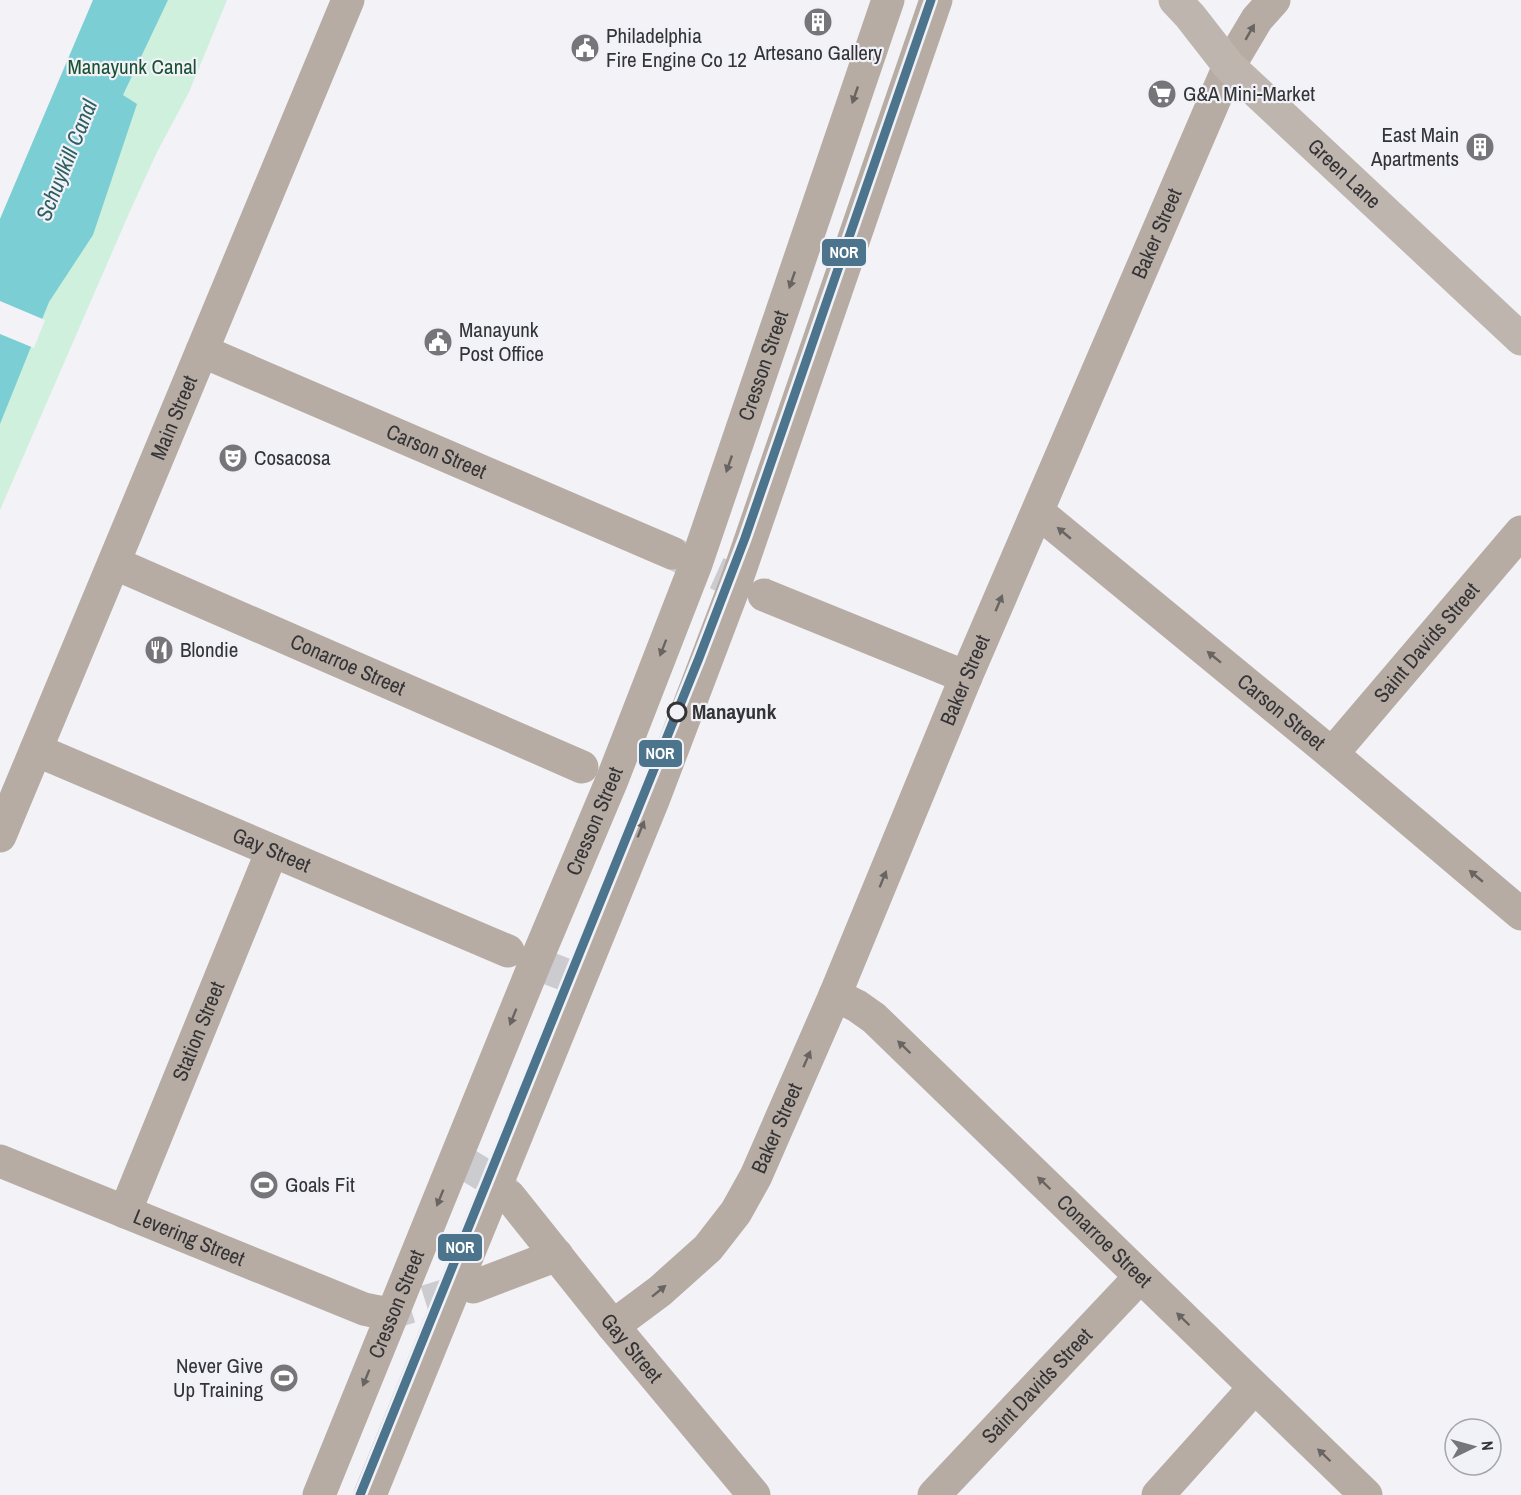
<svg xmlns="http://www.w3.org/2000/svg" width="1521" height="1495" viewBox="0 0 1521 1495" font-family="'Archivo Narrow',sans-serif">
<rect width="100%" height="100%" fill="#f2f2f7"/>
<polygon fill="#cef0dc" points="93,0 227,0 189,92 157,152 130,211 0,510 0,219"/>
<polygon fill="#7cced5" points="93,0 168,0 123,95 137,104 93,235 49,302 0,424 0,219"/>
<polygon fill="#f2f2f7" points="0,301 45,320 34,348 0,334"/>
<g fill="none" stroke-linecap="round" stroke-linejoin="round">
<g stroke="#ccccd0" stroke-width="33" stroke-dasharray="33 16" stroke-linecap="butt">
<polyline points="672,553 763,594"/>
<polyline points="535,963 579,980"/>
<polyline points="456,1158 497,1183 510,1197"/>
<polyline points="378,1312 393,1312 473,1287"/>
</g>
<path stroke="#b7aca4" stroke-width="33" id="s1" d="M36,750L508,951"/>
<g stroke="#b7aca4" stroke-width="33">
<path id="s2" d="M202,351L672,553"/>
<path id="s3" d="M1038,512L1332,754L1521,914"/>
<path id="s4" d="M114,563L582,767"/>
<polyline points="764,595 966,677"/>
<path id="s5" d="M1332,754L1521,532"/>
<path id="s6" d="M835,995L857,1006L874,1018L1366,1495"/>
<path id="s7" d="M0,1161L364,1309L378,1312"/>
<path id="s8" d="M510,1197L613,1326L754,1495"/>
<path id="s9" d="M125,1212L272,851"/>
<polyline points="473,1287 557,1255"/>
<path id="s10" d="M613,1326L660,1291L708,1248L736,1212L756,1176L835,995L966,677L1229,66L1257,19L1274,0"/>
<path id="s11" d="M319,1495L535,963L612,780L696,564L888,0"/>
<polyline points="370,1495 654,798 736,582 936,0"/>
<path id="s12" d="M934,1495L1140,1277"/>
<polyline points="1158,1495 1254,1388"/>
</g>
<path stroke="#b7aca4" stroke-width="33" id="s13" d="M0,836L348,0"/>
<path stroke="#bfb5af" stroke-width="33" id="s14" d="M1175,0L1190,16L1229,66L1521,339"/>
<g stroke="#f1f1f8" stroke-width="14">
<polyline id="rail-1" points="360,1495 699,658 745,538 931,0"/>
</g>
<use href="#rail-1" stroke="#4c748c" stroke-width="9"/>
</g>
<defs><path id="oneway-solid" d="M-6-.8H1V-3.2L6.5 0L1 3.2V.8H-6Z" transform="scale(1.5)"/></defs>
<g fill="#686462">
<use href="#oneway-solid" transform="translate(1250 32) rotate(-60)"/>
<use href="#oneway-solid" transform="translate(855 95) rotate(109)"/>
<use href="#oneway-solid" transform="translate(792 280) rotate(109)"/>
<use href="#oneway-solid" transform="translate(729 464) rotate(109)"/>
<use href="#oneway-solid" transform="translate(1064 533) rotate(-140)"/>
<use href="#oneway-solid" transform="translate(999 603) rotate(-67)"/>
<use href="#oneway-solid" transform="translate(663 648) rotate(111)"/>
<use href="#oneway-solid" transform="translate(1214 657) rotate(-141)"/>
<use href="#oneway-solid" transform="translate(641 829) rotate(-68)"/>
<use href="#oneway-solid" transform="translate(1476 876) rotate(-140)"/>
<use href="#oneway-solid" transform="translate(883 879) rotate(-68)"/>
<use href="#oneway-solid" transform="translate(513 1017) rotate(112)"/>
<use href="#oneway-solid" transform="translate(904 1047) rotate(-136)"/>
<use href="#oneway-solid" transform="translate(807 1059) rotate(-66)"/>
<use href="#oneway-solid" transform="translate(1044 1183) rotate(-136)"/>
<use href="#oneway-solid" transform="translate(440 1198) rotate(112)"/>
<use href="#oneway-solid" transform="translate(659 1291) rotate(-39)"/>
<use href="#oneway-solid" transform="translate(1183 1319) rotate(-136)"/>
<use href="#oneway-solid" transform="translate(366 1378) rotate(112)"/>
<use href="#oneway-solid" transform="translate(1324 1455) rotate(-136)"/>
</g>
<defs>
<g id="building-disc" transform="scale(1.5)"><circle r="9.5" fill="#76767a" stroke="#f1f1f8"/><path d="M-4-6H4V6H1V3H-1V6H-4ZM-2.5-4.3h1.7v1.8h-1.7ZM.8-4.3h1.7v1.8H.8ZM-2.5-1h1.7V.8h-1.7ZM.8-1h1.7V.8H.8Z" fill="#fff"/></g>
<g id="civic-disc" transform="scale(1.5)"><circle r="9.5" fill="#76767a" stroke="#f1f1f8"/><path d="M-.6-6.5H3V-4.5H.6V-3L4-1V1h2V6H-6V1h2V-1L-.6-3ZM-1.2 2.5V6h2.4V2.5Z" fill="#fff"/></g>
<g id="supermarket-disc" transform="scale(1.5)"><circle r="9.5" fill="#76767a" stroke="#f1f1f8"/><path d="M-6-5.5h2.5l.6 2H6L4.5 2H-2.5L-4.4-4H-6ZM-1.5 3.2a1.3 1.3 0 1 0 .1 0ZM3 3.2a1.3 1.3 0 1 0 .1 0Z" fill="#fff"/></g>
<g id="theatre-disc" transform="scale(1.5)"><circle r="9.5" fill="#76767a" stroke="#f1f1f8"/><path d="M-5-5.5Q0-4 5-5.5V0Q5 5 0 6Q-5 5-5 0ZM-3.3-2.5H-1v1.5H-3.3ZM1-2.5H3.3v1.5H1ZM-2.8 1Q0 5.5 2.8 1Z" fill="#fff"/></g>
<g id="restaurant-disc" transform="scale(1.5)"><circle r="9.5" fill="#76767a" stroke="#f1f1f8"/><path d="M-5-6h1v4h1v-4h1v4h1v-4h1v5L-1.5 .5V6h-2V.5L-5-1ZM5-6V6H3V1.5H1.5Q1.5-4 5-6Z" fill="#fff"/></g>
<g id="stadium-disc" transform="scale(1.5)"><circle r="9.5" fill="#76767a" stroke="#f1f1f8"/><path d="M0-5a6.5 5 0 1 0 0 10a6.5 5 0 1 0 0-10ZM-3.5-1.8h7v3.6h-7Z" fill="#fff"/></g>
</defs>
<g fill-rule="evenodd">
<use href="#building-disc" x="818" y="22"/>
<use href="#civic-disc" x="585" y="48"/>
<use href="#supermarket-disc" x="1162" y="94"/>
<use href="#building-disc" x="1480" y="147"/>
<use href="#civic-disc" x="438" y="342"/>
<use href="#theatre-disc" x="233" y="458"/>
<use href="#restaurant-disc" x="159" y="650"/>
<use href="#stadium-disc" x="264" y="1185"/>
<use href="#stadium-disc" x="284" y="1378"/>
</g>
<circle fill="#f1f1f8" stroke="#343436" stroke-width="3" cx="677" cy="712" r="9"/>
<g text-anchor="middle" stroke-width="4.5" stroke-linejoin="round" paint-order="stroke">
<g font-size="21" fill="#343436" stroke="#f1f1f8" text-anchor="start">
<text x="606" y="43">Philadelphia<tspan x="606" dy="24">Fire Engine Co 12</tspan></text>
<text x="818" y="60" text-anchor="middle">Artesano Gallery</text>
<text x="1183" y="101">G&amp;A Mini-Market</text>
<text x="1459" y="142" text-anchor="end">East Main<tspan x="1459" dy="24">Apartments</tspan></text>
<text x="459" y="337">Manayunk<tspan x="459" dy="24">Post Office</tspan></text>
<text x="254" y="465">Cosacosa</text>
<text x="180" y="657">Blondie</text>
<text x="285" y="1192">Goals Fit</text>
<text x="263" y="1373" text-anchor="end">Never Give<tspan x="263" dy="24">Up Training</tspan></text>
</g>
<g font-size="21" fill="#195233" stroke="#f1f1f8">
<text x="132" y="74">Manayunk Canal</text>
</g>
<g font-size="21" fill="#343436" stroke="#f1f1f8">
<text dy="7" stroke="none"><textPath href="#s14" startOffset="243">Green Lane</textPath></text>
<text dy="7" stroke="none"><textPath href="#s10" startOffset="1234">Baker Street</textPath></text>
<text dy="7" stroke="none"><textPath href="#s11" startOffset="1214">Cresson Street</textPath></text>
<text dy="7" stroke="none"><textPath href="#s13" startOffset="453">Main Street</textPath></text>
<text dy="7" stroke="none"><textPath href="#s2" startOffset="255">Carson Street</textPath></text>
<text dy="7" stroke="none"><textPath href="#s5" startOffset="146">Saint Davids Street</textPath></text>
<text dy="7" stroke="none"><textPath href="#s4" startOffset="255">Conarroe Street</textPath></text>
<text dy="7" stroke="none"><textPath href="#s10" startOffset="748">Baker Street</textPath></text>
<text dy="7" stroke="none"><textPath href="#s3" startOffset="315">Carson Street</textPath></text>
<text dy="7" stroke="none"><textPath href="#s11" startOffset="728">Cresson Street</textPath></text>
<text dy="7" stroke="none"><textPath href="#s1" startOffset="256">Gay Street</textPath></text>
<text dy="7" stroke="none"><textPath href="#s9" startOffset="195">Station Street</textPath></text>
<text dy="7" stroke="none"><textPath href="#s10" startOffset="262">Baker Street</textPath></text>
<text dy="7" stroke="none"><textPath href="#s7" startOffset="204">Levering Street</textPath></text>
<text dy="7" stroke="none"><textPath href="#s6" startOffset="366">Conarroe Street</textPath></text>
<text dy="7" stroke="none"><textPath href="#s11" startOffset="206">Cresson Street</textPath></text>
<text dy="7" stroke="none"><textPath href="#s8" startOffset="194">Gay Street</textPath></text>
<text dy="7" stroke="none"><textPath href="#s12" startOffset="150">Saint Davids Street</textPath></text>
</g>
<g font-size="21" font-weight="bold" fill="#343436" stroke="#f1f1f8" text-anchor="start">
<text x="692" y="719">Manayunk</text>
</g>
<g font-size="22" font-style="italic" fill="#2d5e61" stroke="#f1f1f8">
<text transform="translate(66 160) rotate(-68)" y="8">Schuylkill Canal</text>
</g>
</g>
<g stroke="#f1f1f8" stroke-width="2">
<rect x="821" y="238" width="46" height="29" rx="6" fill="#4c748c"/>
<rect x="638" y="739" width="45" height="29" rx="6" fill="#4c748c"/>
<rect x="437" y="1233" width="46" height="29" rx="6" fill="#4c748c"/>
</g>
<g font-size="16" text-anchor="middle" font-weight="bold" fill="#fff">
<text x="844" y="258">NOR</text>
<text x="660" y="759">NOR</text>
<text x="460" y="1253">NOR</text>
</g>
<g transform="translate(1473 1447) rotate(85)"><circle r="28" fill="#f1f1f8" stroke="#a5a5aa" stroke-width="1.5"/>
<path d="M0-4.5L10 22L0 15L-10 22Z" fill="#76767a"/>
<text y="-9" font-size="16" font-weight="bold" text-anchor="middle" fill="#343436">N</text>
</g>
</svg>
